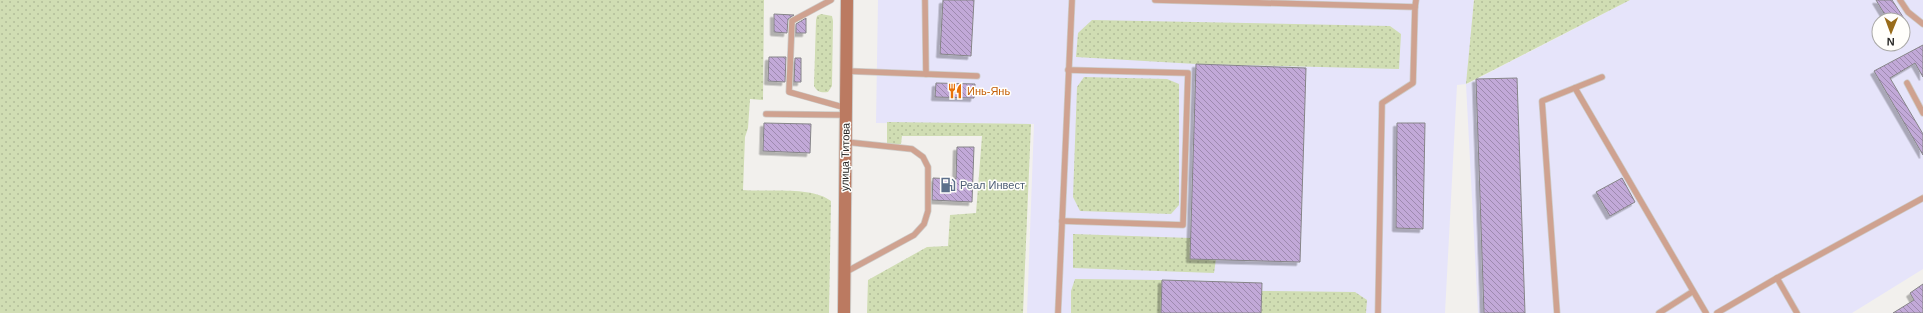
<svg xmlns="http://www.w3.org/2000/svg" width="1923" height="313" viewBox="0 0 1923 313" font-family="Helvetica,sans-serif">
<defs>
<pattern id="grass-dots" width="8" height="8" patternUnits="userSpaceOnUse"><rect width="8" height="8" fill="#d0ddb3"/><path d="M2 2h.1M6 6h.1" fill="none" stroke="#b3be9a" stroke-width="1.8" stroke-linecap="round"/></pattern>
<pattern id="building-back-hatch" width="6" height="6" patternUnits="userSpaceOnUse"><rect width="6" height="6" fill="#c2a9d8"/><path d="M-1 5l2 2M0 0l6 6M5-1l2 2" fill="none" stroke="#9e8aaf"/></pattern>
<filter id="shadow"><feDropShadow dx="-3.5" dy="3.5" stdDeviation="0" flood-color="#0004"/></filter>
</defs>
<rect width="100%" height="100%" fill="#f2f0ed"/>
<path fill="#e6e4fa" fill-rule="evenodd" d="M878,0H1474L1467,84L1630,0H1923V269L1852,313H1478L1466,84L1457,85L1445,313H1027L1034,124L876,123ZM1879,20H1903V44H1879Z"/>
<g fill="url(#grass-dots)">
<path d="M0,0H764L763,100L750,99L748,128L745,137L743,190C766,192 813,186 831,201L829,313H0Z"/>
<polygon points="1474,0 1630,0 1466,84"/>
<path d="M821,14L832,16L833,21L832,86L828,92C821,93 817,92 814,86L816,20L817,16Z"/>
<polygon points="1092,20 1390,26 1401,34 1399,69 1196,64 1076,57 1078,33"/>
<polygon points="1084,77 1167,79 1179,84 1179,205 1171,214 1080,211 1073,197 1077,87"/>
<polygon points="887,122 1031,124 1023,313 867,313 868,280 927,247 948,246 950,215 976,213 982,136 902,136 901,144 887,144"/>
<polygon points="1073,234 1191,238 1216,259 1214,273 1073,268"/>
<polygon points="1075,279 1162,280 1161,313 1071,313 1071,291"/>
<polygon points="1262,291 1355,292 1367,300 1366,313 1261,313"/>
</g>
<g fill="url(#building-back-hatch)" stroke="#868588" filter="url(#shadow)">
<polygon points="943,0 974,0 971,56 940,54"/>
<polygon points="1876,0 1892,0 1905,20 1888,20"/>
<polygon points="774,14 794,15 788,19 787,33 774,32"/>
<polygon points="806,18 806,33 796,33 796,24"/>
<polygon points="1923,45 1923,77 1915,63 1890,78 1923,134 1923,155 1874,71"/>
<polygon points="769,57 786,57 785,82 768,81"/>
<polygon points="795,58 801,58 801,82 794,82"/>
<polygon points="1196,64 1306,68 1300,262 1190,259"/>
<polygon points="1517,78 1525,313 1484,313 1476,79"/>
<polygon points="936,83 975,84 974,98 935,97"/>
<polygon points="764,123 811,124 810,153 763,151"/>
<polygon points="1397,123 1425,123 1423,229 1396,228"/>
<polygon points="957,147 974,147 972,202 932,200 933,178 956,179"/>
<polygon points="1622,178 1635,202 1610,216 1596,192"/>
<polygon points="1162,280 1262,283 1261,313 1161,313"/>
<polygon points="1923,284 1923,313 1893,313 1914,300 1910,293"/>
</g>
<g fill="none" stroke-linecap="round" stroke-linejoin="round">
<g stroke="#ceccc9" stroke-width="7">
<g id="service">
<polyline points="831,0 792,21 789,92 846,108"/>
<polyline points="925,0 926,74"/>
<polyline points="1155,0 1415,7 1413,83 1382,103 1378,313"/>
<polyline points="1900,0 1908,12 1923,24"/>
<polyline points="1415,7 1416,0"/>
<polyline points="846,71 977,76"/>
<polyline points="1907,83 1923,113"/>
<polyline points="1575,88 1706,313"/>
<polyline points="766,114 846,115"/>
<polyline points="1062,221 1183,225 1188,73 1068,70"/>
<polyline points="844,273 914,235 924,224 928,211 928,167 923,157 912,149 846,142"/>
<polyline points="1777,278 1797,313"/>
<polyline points="1058,313 1072,0"/>
<polyline points="1557,313 1542,101 1602,77"/>
<polyline points="1659,313 1692,292"/>
<polyline points="1717,313 1777,278 1923,198"/>
</g>
</g>
<g stroke="#ceccc9" stroke-width="14">
<polyline id="secondary" points="844,313 847,0"/>
</g>
<use href="#service" stroke="#cfa290" stroke-width="5.5"/>
<use href="#secondary" stroke="#bb7a61" stroke-width="12"/>
</g>
<defs>
<g id="restaurant-bare" transform="scale(1.2)"><path d="M-5-6h1v4h1v-4h1v4h1v-4h1v5L-1.5 .5V6h-2V.5L-5-1ZM5-6V6H3V1.5H1.5Q1.5-4 5-6Z" fill="#e8710a" stroke="#fffefb" stroke-width="2.5" paint-order="stroke"/></g>
<g id="fuel-bare" transform="scale(1.2)"><path d="M-5.5-6h7V0h2V4h1.3V-2.5L3-4.5l.8-.8L6-3V5H2.5V1h-1V6h-7ZM-4.2-4.7v3.2H.2V-4.7Z" fill="#5c6f8a" stroke="#fffefb" stroke-width="2.5" paint-order="stroke"/></g>
</defs>
<g fill-rule="evenodd">
<use href="#restaurant-bare" x="955" y="91"/>
<use href="#fuel-bare" x="948" y="185"/>
</g>
<g text-anchor="middle" stroke-width="3" stroke-linejoin="round" paint-order="stroke">
<g font-size="11" fill="#c56008" stroke="#fffefb" text-anchor="start">
<text x="967" y="95">Инь-Янь</text>
</g>
<g font-size="11" fill="#282726" stroke="#fffefb">
<text transform="translate(845 157) rotate(-89)" y="4">улица Титова</text>
</g>
<g font-size="11" fill="#4e5e75" stroke="#fffefb" text-anchor="start">
<text x="960" y="189">Реал Инвест</text>
</g>
</g>
<g transform="translate(1891 32) rotate(181)"><circle r="19" fill="#fffefb" stroke="#a9a8a6"/>
<path d="M0-3L7 15L0 10L-7 15Z" fill="#986b1a"/>
<text y="-6" font-size="11" font-weight="bold" text-anchor="middle" fill="#282726">N</text>
</g>
</svg>
